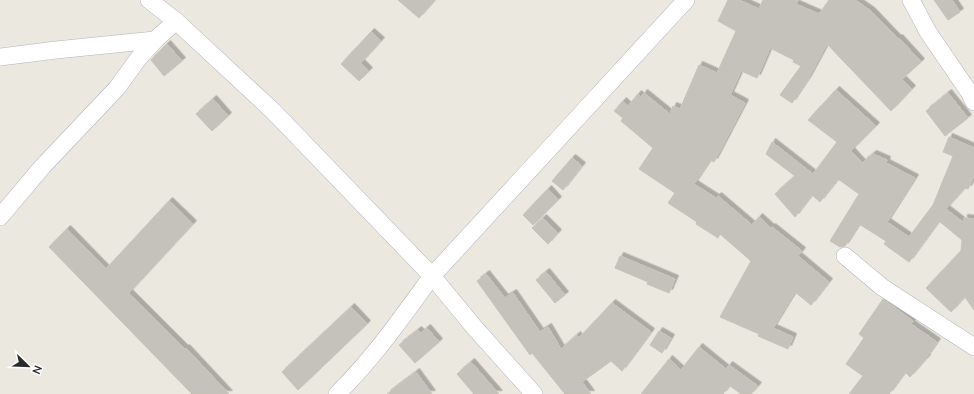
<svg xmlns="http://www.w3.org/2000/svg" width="974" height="394" viewBox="0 0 974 394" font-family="'Nunito Sans',sans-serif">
<defs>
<filter id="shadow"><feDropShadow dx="3.5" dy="-3.5" stdDeviation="0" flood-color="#0004"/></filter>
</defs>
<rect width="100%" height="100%" fill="#ebe8df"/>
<g fill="#c4c2ba" stroke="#c6c4b9" filter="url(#shadow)">
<polygon points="398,0 435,0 419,18"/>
<polygon points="728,0 739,0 759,9 763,0 798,0 796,4 819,14 829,0 855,0 871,11 898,39 899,38 921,62 902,79 912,89 891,111 827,44 808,79 792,103 780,95 801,66 793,62 794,60 770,48 757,78 741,71 730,95 745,103 714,162 710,160 694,184 716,198 718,196 752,225 759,217 771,228 772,227 802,251 798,256 829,282 811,305 795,292 773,328 793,337 788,349 758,336 759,334 720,317 751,261 720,234 718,238 696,224 697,222 668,203 675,193 639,169 653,148 621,121 623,118 614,111 623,101 628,106 638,94 641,97 644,93 670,114 673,106 680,109 699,65 717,73 736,31 718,21"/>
<polygon points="934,0 952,0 960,12 948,20"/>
<polygon points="371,32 381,41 361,63 369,71 359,81 341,64"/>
<polygon points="167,44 182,61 164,76 151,60"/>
<polygon points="836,90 876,126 851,151 862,163 873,154 887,160 886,163 915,178 887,222 909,237 933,205 953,156 943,152 949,137 974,148 974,176 968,189 965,188 946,209 964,223 964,218 974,219 974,310 965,297 951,312 926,288 961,251 962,240 939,221 909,262 884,244 886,241 859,224 845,246 840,247 830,241 859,194 838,179 820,202 812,195 795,217 775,194 795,176 766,154 772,142 813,174 837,142 808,120"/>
<polygon points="948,93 968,118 945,136 926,111"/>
<polygon points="213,99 228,116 212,131 196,114"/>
<polygon points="572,158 582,166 563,190 552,181"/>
<polygon points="548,189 558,200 533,225 523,215"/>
<polygon points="169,201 193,224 129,293 185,349 186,348 229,394 192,394 49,247 67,229 106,269"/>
<polygon points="543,218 558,233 548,244 532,228"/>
<polygon points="620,256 675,279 669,293 647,284 648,282 615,268"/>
<polygon points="546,272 565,295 555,303 536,280"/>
<polygon points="486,274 505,298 513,293 540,332 548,327 561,349 577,335 579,338 612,303 651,332 622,371 611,361 582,382 591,394 565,394 532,353 530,355 477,281"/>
<polygon points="883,299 913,321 911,324 937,342 926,358 927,358 910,377 905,372 889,394 849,394 863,376 846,364 864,338 859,334"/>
<polygon points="351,307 367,324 298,390 282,372"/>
<polygon points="427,328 439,342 415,363 399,345 418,330 421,333"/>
<polygon points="659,331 671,338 662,353 650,345"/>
<polygon points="699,347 726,369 729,365 758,386 751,394 741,394 729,385 723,394 641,394 669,359 681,370"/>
<polygon points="471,362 499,394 474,394 457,374"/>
<polygon points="416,372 432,394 387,394"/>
</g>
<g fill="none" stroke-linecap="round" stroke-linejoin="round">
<g stroke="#b3b3bd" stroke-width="18">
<g id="street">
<path d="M149,0L176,21L273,111L432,276C402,317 373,359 337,394"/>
<polyline points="911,0 928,32 969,92 974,102"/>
<polyline points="0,57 56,50 155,40"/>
<polyline points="0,217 43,166 117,88 138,59 155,40 176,21"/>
<polyline points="845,256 882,287 974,347"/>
<polyline points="534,394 474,327 432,276 686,0"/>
</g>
</g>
<use href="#street" stroke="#fff" stroke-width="17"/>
</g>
<g transform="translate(28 366) rotate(113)" stroke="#ffffff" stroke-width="3" paint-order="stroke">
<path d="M0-3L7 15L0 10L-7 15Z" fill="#2b2b2b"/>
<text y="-6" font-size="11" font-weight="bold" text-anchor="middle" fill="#2b2b2b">N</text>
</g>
</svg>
